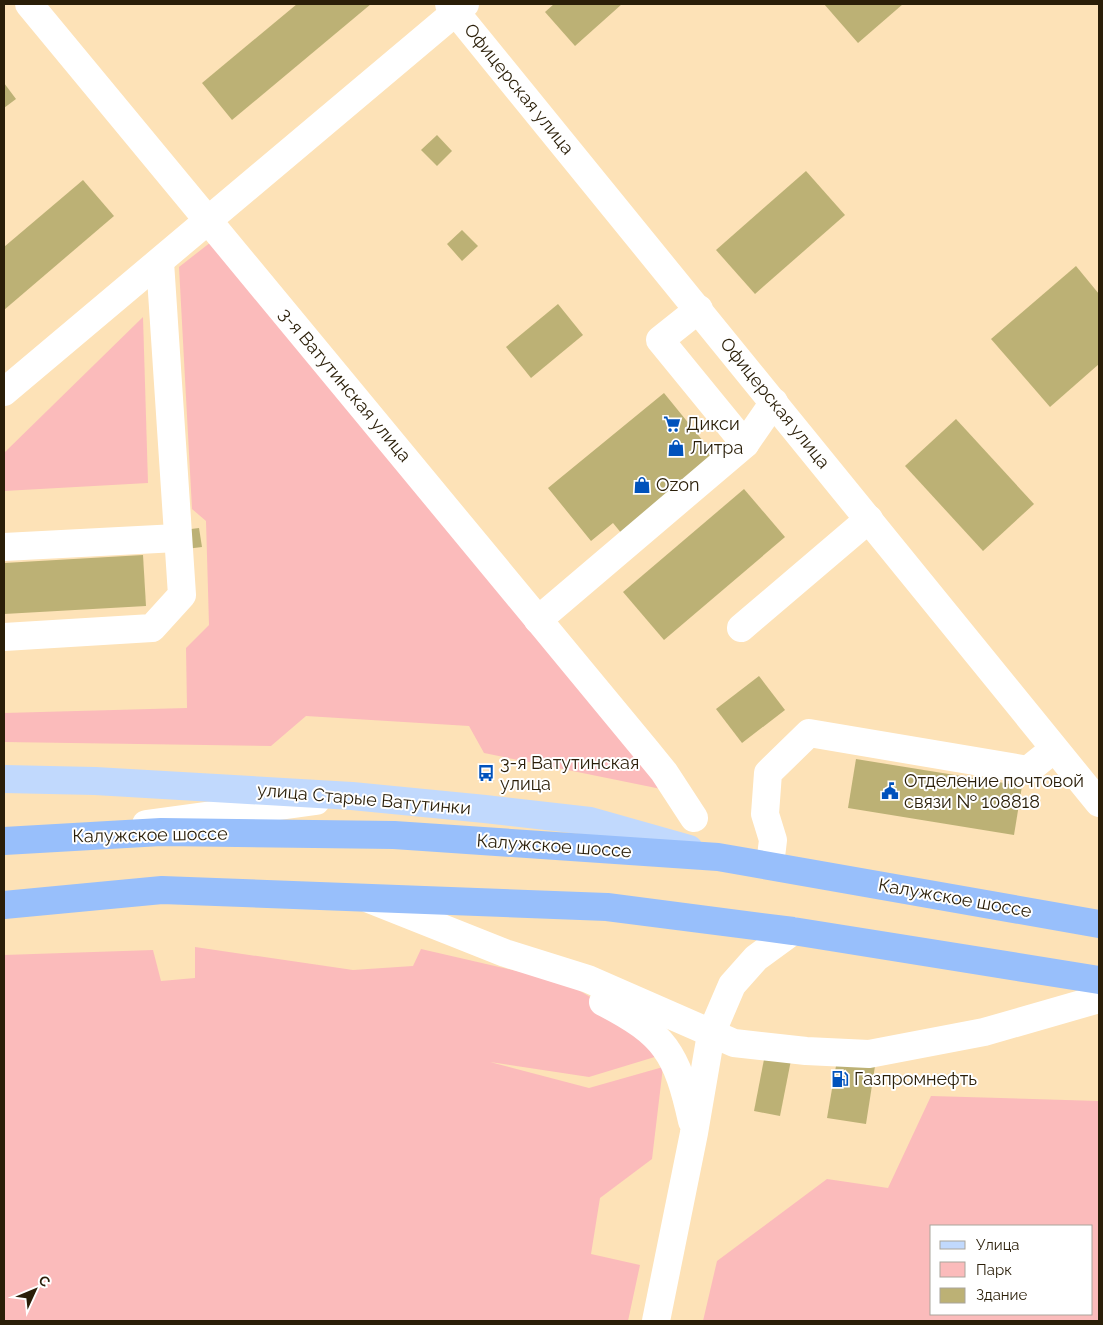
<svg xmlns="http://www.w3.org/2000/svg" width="1103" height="1325" viewBox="0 0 1103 1325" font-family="Raleway,sans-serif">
<rect width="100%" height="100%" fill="#fde2b7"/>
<g fill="#fbbbbb" fill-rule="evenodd">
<polygon points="211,242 666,790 484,753 469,726 306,716 271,746 4,742 4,713 187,708 186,648 209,625 206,521 192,509 179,267"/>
<polygon points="143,317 148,483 4,491 4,453"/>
<polygon points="195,947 353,970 413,966 421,949 565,982 639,1026 658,1056 589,1077 490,1062 589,1088 663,1067 652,1159 600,1198 591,1254 640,1265 628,1321 4,1321 4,955 153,950 161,981 195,978"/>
<path d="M931,1096L1099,1101V1321H703L717,1261L827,1179L888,1188ZM1092,1226V1314H932V1226Z"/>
</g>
<g fill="#bcb175">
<polygon points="297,4 371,4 232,120 202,83"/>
<polygon points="554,4 622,4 575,46 545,12"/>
<polygon points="824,4 903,4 858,43"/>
<polygon points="4,83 16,99 4,108"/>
<polygon points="437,135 452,151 437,166 421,150"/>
<polygon points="806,171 845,215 755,294 716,250"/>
<polygon points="83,180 114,216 4,310 4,247"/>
<polygon points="462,230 478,246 462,261 447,244"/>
<polygon points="1076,266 1099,294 1099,364 1050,407 991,339"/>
<polygon points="558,304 583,335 531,378 506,347"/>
<polygon points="664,393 716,457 622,534 613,523 591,541 548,488"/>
<polygon points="956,419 1034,504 983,551 905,466"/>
<polygon points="744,489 785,537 664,640 623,592"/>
<polygon points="199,528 202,547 186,549 183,530"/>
<polygon points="143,555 146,606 4,614 4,563"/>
<polygon points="759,676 785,710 742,743 716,709"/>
<polygon points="856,759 1022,786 1014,835 848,808"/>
<polygon points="766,1049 792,1055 780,1116 754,1111"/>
<polygon points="837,1060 875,1066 866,1124 827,1118"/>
</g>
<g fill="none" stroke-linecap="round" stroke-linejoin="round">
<g stroke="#fff" stroke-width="28">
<polyline points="29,4 646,750 664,772 694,818"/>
<polyline points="449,4 1099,803"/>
<polyline points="699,309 660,340 745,444"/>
<polyline points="4,392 465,4"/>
<polyline points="4,547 177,538"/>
<polyline points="538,620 745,444 774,402"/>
<polyline points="741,628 869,519"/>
<polyline points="4,637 152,628 182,595 160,262"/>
<polyline points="146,824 316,801"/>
<polyline points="770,865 773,840 765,814 768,773 809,733 1028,770 1054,749"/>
<polyline points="369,899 505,953 588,979 734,1043 806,1051 869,1054 984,1032 1099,999"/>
<path d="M603,1002C665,1034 677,1053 692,1121"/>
<polyline points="656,1321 694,1133 711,1034 732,985 756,958 793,931"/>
</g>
<polyline stroke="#c1d9fd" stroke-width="28" points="4,779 95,781 352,796 485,809 590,821 689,849"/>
<g stroke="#98bffb" stroke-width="28">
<polyline points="4,841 161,832 394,835 718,857 1099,924"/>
<polyline points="4,905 162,890 607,907 793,931 1099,980"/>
</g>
</g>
<defs>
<g id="supermarket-bare" transform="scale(1.35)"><path d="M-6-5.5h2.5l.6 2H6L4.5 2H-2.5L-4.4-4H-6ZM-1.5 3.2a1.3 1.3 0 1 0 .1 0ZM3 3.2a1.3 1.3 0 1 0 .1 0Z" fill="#0052bc" stroke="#fff" stroke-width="2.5" paint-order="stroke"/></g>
<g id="shop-bare" transform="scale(1.35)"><path d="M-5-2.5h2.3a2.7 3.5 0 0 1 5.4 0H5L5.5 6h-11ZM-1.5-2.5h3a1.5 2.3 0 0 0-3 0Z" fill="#0052bc" stroke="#fff" stroke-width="2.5" paint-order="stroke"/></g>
<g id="bus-bare" transform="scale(1.35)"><path d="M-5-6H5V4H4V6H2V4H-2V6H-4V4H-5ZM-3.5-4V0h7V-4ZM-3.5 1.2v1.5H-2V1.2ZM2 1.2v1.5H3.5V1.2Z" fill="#0052bc" stroke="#fff" stroke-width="2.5" paint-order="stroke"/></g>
<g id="civic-bare" transform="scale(1.35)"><path d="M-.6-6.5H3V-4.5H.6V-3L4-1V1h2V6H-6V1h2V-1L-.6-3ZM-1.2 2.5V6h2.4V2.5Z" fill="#0052bc" stroke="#fff" stroke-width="2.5" paint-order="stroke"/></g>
<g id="fuel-bare" transform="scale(1.35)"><path d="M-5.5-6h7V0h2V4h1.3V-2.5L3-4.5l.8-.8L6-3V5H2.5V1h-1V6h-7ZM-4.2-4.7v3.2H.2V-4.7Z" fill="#0052bc" stroke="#fff" stroke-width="2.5" paint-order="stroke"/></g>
</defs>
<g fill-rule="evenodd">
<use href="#supermarket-bare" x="672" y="424"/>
<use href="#shop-bare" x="676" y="448"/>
<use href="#shop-bare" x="642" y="485"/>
<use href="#bus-bare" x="486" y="773"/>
<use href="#civic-bare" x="890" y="791"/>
<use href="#fuel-bare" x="840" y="1079"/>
</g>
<g text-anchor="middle" stroke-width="4" stroke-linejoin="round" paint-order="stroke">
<g font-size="18" fill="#2a1e08" stroke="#fff">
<text transform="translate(519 89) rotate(51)" y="6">Офицерская улица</text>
<text transform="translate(345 385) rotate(50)" y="6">3-я Ватутинская улица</text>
<text transform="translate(775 403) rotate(51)" y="6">Офицерская улица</text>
<text transform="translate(364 799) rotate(5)" y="6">улица Старые Ватутинки</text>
<text transform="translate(150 835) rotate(-1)" y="6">Калужское шоссе</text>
<text transform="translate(554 846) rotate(4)" y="6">Калужское шоссе</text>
<text transform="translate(955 898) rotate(10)" y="6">Калужское шоссе</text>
</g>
<g font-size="18" fill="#2a1e08" stroke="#fff" text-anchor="start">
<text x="686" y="430">Дикси</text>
<text x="690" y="454">Литра</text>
<text x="656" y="491">Ozon</text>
<text x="500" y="769">3-я Ватутинская<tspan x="500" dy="21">улица</tspan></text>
<text x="904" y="787">Отделение почтовой<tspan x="904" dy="21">связи № 108818</tspan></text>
<text x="854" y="1085">Газпромнефть</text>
</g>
</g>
<rect width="1103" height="1325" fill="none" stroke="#2a1e08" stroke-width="10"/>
<rect x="930" y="1225" width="162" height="90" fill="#ffffff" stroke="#aaa59c"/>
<rect x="940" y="1241" width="25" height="8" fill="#c1d9fd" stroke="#aaa59c"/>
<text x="976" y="1250" font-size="15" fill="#2a1e08">Улица</text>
<rect x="940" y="1262" width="25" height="15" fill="#fbbbbb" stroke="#aaa59c"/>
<text x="976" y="1275" font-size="15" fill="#2a1e08">Парк</text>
<rect x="940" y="1288" width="25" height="15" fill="#bcb175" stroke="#aaa59c"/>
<text x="976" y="1300" font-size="15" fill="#2a1e08">Здание</text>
<g transform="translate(35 1290) rotate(46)" stroke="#ffffff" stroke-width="4" paint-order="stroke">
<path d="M0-4L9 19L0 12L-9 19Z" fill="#2a1e08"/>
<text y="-8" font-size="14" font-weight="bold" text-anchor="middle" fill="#2a1e08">С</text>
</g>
</svg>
